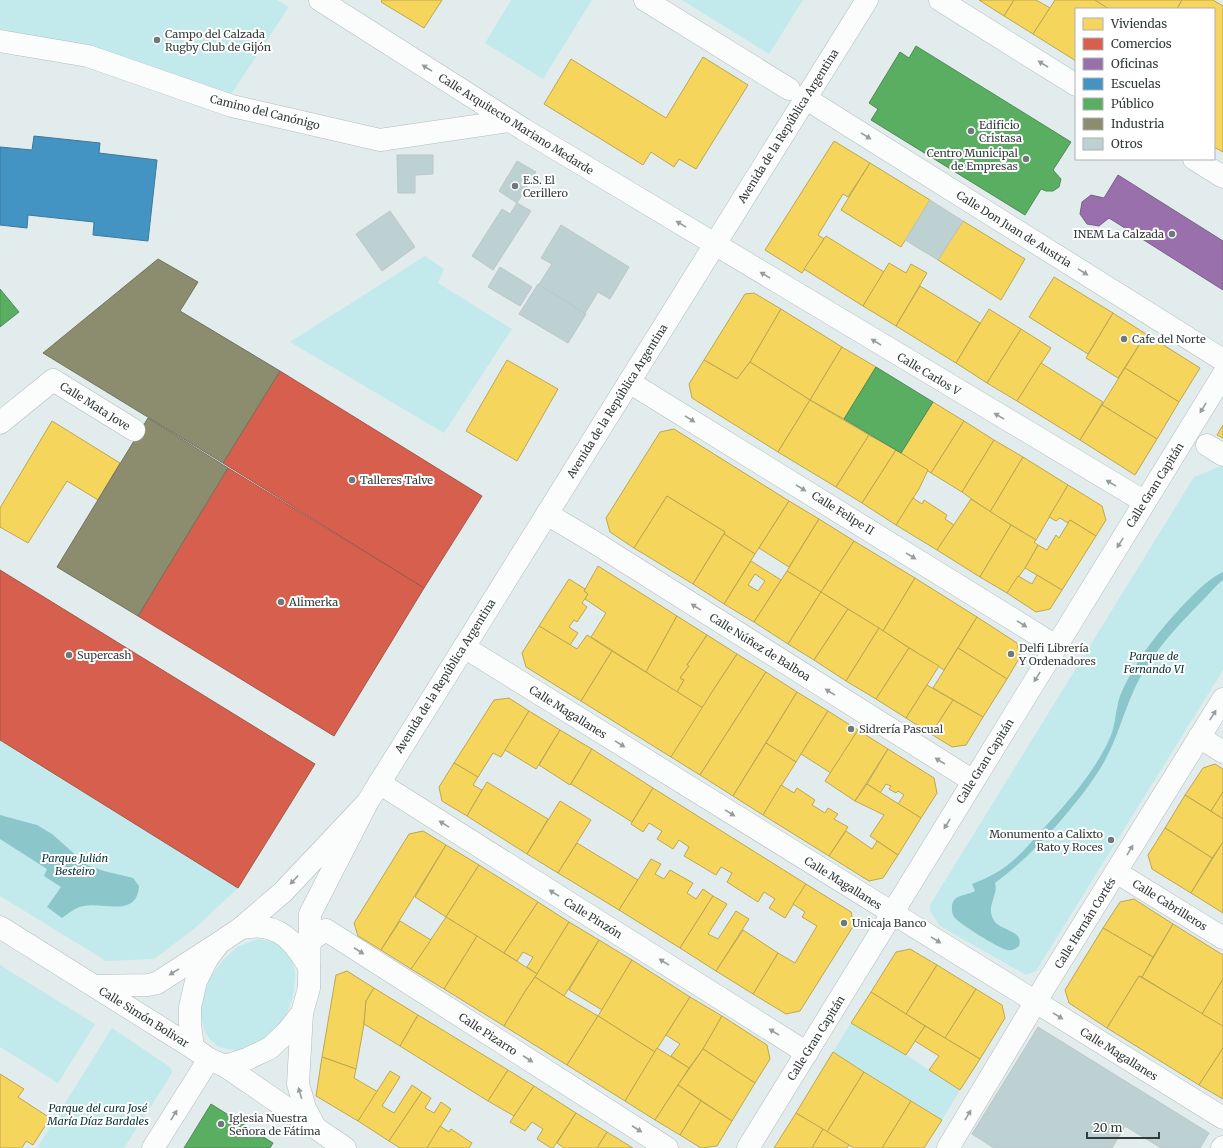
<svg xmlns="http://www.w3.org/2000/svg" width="1223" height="1148" viewBox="0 0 1223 1148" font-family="Merriweather,serif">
<rect width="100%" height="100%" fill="#e2ecec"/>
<g fill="#c2eaed">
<polygon points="0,0 277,0 289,7 228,99 94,51 0,29"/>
<polygon points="511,0 592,0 543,79 485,43"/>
<polygon points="682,0 803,0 769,54"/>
<polygon points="425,256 444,269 438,283 512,329 444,433 290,342"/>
<polygon points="1223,465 1223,670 1036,971 1026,975 940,926 930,911 930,905 1194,477"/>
<polygon points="0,741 238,888 194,929 154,959 106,961 0,896"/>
<polygon points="258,939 278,943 292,956 295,975 293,996 286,1016 273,1032 258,1044 239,1051 219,1047 210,1040 204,1030 200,1009 204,993 211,976 223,960 237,947"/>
<polygon points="0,965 95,1024 58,1083 0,1047"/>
<polygon points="851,1023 906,1055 960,1090 942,1120 833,1052"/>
<polygon points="112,1028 170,1067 172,1072 169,1078 124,1148 37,1148"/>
</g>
<g fill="#8ac6ca">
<path d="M1223,572V580C1216,585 1210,593 1204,599C1178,625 1149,656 1134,690C1123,714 1117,739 1104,762C1091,785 1074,805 1057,825C1037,847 1019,865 995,883C999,896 984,907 995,922C1003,931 1024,931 1019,946C1015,949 1012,951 1007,950C1000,949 958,923 954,917C951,912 951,903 955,899C959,895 970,894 975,891L972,884C979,881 987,878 994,874C1013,864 1029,845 1043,829C1068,802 1093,774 1109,740C1116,726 1115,711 1120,696C1135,660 1161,628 1188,600C1198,590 1210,578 1223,572Z"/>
<path d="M0,815L37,825L52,834L87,865L104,871L133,878L139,886C137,918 104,902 84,906C76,907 69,913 62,918L47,907L61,887L44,876L47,869L0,839Z"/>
</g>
<g fill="#f6d55c" stroke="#bca752" fill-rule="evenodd">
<polygon points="382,0 442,0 424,28 381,2"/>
<polygon points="979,0 1014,0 1004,16"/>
<polygon points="1014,0 1036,0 1050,8 1033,34 1004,16"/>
<polygon points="1055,0 1095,0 1109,9 1076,9 1076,61 1033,34"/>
<polygon points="1095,0 1182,0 1177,9 1109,9"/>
<polygon points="1182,0 1213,0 1223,6 1223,152 1214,147 1214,9 1177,9"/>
<polygon points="703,57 748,85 696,169 679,159 674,167 651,152 643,165 544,104 571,59 666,118"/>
<polygon points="834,141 870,163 848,197 843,194 818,235 824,239 802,273 765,250"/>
<polygon points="870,163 930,200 901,247 841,210"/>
<polygon points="963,221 1025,259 1001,300 938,260"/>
<polygon points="826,236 884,272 863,306 804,269"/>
<polygon points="889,263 906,273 911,264 927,273 896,326 863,306"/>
<polygon points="1054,277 1113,313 1088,354 1029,317"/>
<polygon points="920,286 980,323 956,363 896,326"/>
<polygon points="754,293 781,309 750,362 737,379 704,360 745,294"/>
<polygon points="781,309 842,347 810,400 750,362"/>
<polygon points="989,309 1021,329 987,383 956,363"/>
<polygon points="1113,313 1146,334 1118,378 1086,358"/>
<polygon points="1021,329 1051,348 1017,401 987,383"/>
<polygon points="1146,334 1200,368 1179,402 1125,368"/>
<polygon points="842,347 876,367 844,419 810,400"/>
<polygon points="507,360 558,389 517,461 466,431"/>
<polygon points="704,360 737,379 750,362 810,400 778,452 692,398 689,384"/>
<polygon points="1041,363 1103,402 1080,440 1017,401"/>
<polygon points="1125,368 1179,402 1157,439 1102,405"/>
<polygon points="810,400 869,435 836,487 778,452"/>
<polygon points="933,402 964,421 931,473 901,453"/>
<polygon points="1102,405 1157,439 1135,475 1080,440"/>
<polygon points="52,421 120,463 98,500 67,481 28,543 0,527 0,508"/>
<polygon points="964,421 994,440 962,492 931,473"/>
<polygon points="1223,425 1223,438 1217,435"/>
<polygon points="674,429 789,501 755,554 724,534 725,532 667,496 634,548 610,532 606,518 660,432"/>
<polygon points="869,435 896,450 862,503 836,487"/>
<polygon points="994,440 1023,457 990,512 962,492"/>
<polygon points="896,450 928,470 919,489 896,525 862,503"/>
<polygon points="1023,457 1068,485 1036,540 990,512"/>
<polygon points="1068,485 1102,506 1106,520 1096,536 1070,520 1068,523 1060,518 1056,521 1049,517"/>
<polygon points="667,496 725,532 693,584 634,548"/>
<polygon points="913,498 922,504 924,500 947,515 945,519 954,525 937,550 896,525"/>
<polygon points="971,499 1011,525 980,577 937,550"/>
<polygon points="789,501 819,519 789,567 759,548"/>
<polygon points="819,519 854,541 821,592 787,571"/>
<polygon points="1070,520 1096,536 1062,590 1025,568 1038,545 1047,550 1056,535 1059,538"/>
<polygon points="1011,525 1036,540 1034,542 1038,545 1025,568 1007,593 980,577"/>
<polygon points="724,534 755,554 724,604 693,584"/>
<polygon points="854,541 915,578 883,631 821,592"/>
<path d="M751,561L781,580L754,622L724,604ZM755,574L765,581L758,591L748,585Z"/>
<polygon points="598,566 677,616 646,672 591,637 606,613 585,599 588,594 584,591"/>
<polygon points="787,571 821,592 788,644 754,622"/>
<polygon points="1037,575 1062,590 1050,609 1036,612 1007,593 1018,576 1032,584"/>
<polygon points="915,578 977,617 944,670 883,631"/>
<polygon points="569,579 585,589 584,591 588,594 582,603 587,607 577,622 574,620 569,627 578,633 570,645 539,626"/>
<polygon points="821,592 848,609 814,660 788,644"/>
<polygon points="848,609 879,628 846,681 814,660"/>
<polygon points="677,616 707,635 687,665 689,666 680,678 684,680 677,692 646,672"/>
<polygon points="977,617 1017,643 1020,657 1007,679 958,648"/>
<polygon points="539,626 577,649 587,635 612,651 581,701 526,667 522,653"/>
<polygon points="879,628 909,648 876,699 846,681"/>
<polygon points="707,635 737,654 712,692 703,708 677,692 684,680 680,678 689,666 687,665"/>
<polygon points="909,648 939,666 906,718 876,699"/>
<polygon points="958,648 1007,679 983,717 933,688"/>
<polygon points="612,651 703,708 671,757 581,701"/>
<polygon points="737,654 766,672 700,775 671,757 712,692"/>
<polygon points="766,672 797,692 733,796 700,775"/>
<polygon points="927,685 953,700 931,734 906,718"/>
<polygon points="797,692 828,711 796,762 766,743"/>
<polygon points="509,698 529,711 501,757 493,753 478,777 454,763 494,700"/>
<polygon points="953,700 983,717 966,745 952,747 931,734"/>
<polygon points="529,711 560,730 536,769 505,750"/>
<polygon points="828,711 858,730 831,773 801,754"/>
<polygon points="560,730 592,749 570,785 539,765"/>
<polygon points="858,730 888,749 855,801 825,781"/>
<polygon points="766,743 796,762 763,815 733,796"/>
<polygon points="592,749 653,788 632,822 571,784"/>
<polygon points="888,749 934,778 937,793 921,818 898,804 904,795 898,791 896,793 889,789 891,786 886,784 880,793 867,784"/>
<polygon points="454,763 478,777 473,785 482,790 467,816 442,801 439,787"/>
<polygon points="1215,764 1223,769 1223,792 1211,811 1185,795 1203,768"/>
<polygon points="487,782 548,819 527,854 467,816"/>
<polygon points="867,784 921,818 898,855 870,836 884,815 855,801"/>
<polygon points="781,785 794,793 797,788 815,800 812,805 825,813 828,808 838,814 834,819 848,827 829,856 763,815"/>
<polygon points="653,788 806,884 785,918 769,908 775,899 764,892 758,902 727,882 732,873 721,867 716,875 684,856 689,847 679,840 673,849 657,839 662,831 649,823 643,832 631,824"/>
<polygon points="1223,792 1223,819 1211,811"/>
<polygon points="1185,795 1223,819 1223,842 1212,858 1165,828"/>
<polygon points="560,801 591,820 558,873 527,854"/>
<polygon points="1165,828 1212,858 1191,893 1152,869 1148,855"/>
<polygon points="423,831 446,845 381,950 358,936 354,923 409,834"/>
<polygon points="846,831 872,849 877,841 898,855 883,878 869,881 829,856"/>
<polygon points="1223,842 1223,913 1191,893"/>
<polygon points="577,843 638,880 619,910 558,873"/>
<polygon points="446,845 479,865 446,917 415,897"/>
<polygon points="651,859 661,864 655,874 664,879 670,870 693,883 687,893 696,899 703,889 713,896 680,948 619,910"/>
<polygon points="479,865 538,902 504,953 446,917"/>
<polygon points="806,884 851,912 854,925 800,1011 786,1014 753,994 778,953 795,963 817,926 802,917 805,912 793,904"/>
<polygon points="713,896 727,904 708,934 718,939 736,911 749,919 716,971 680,948"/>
<polygon points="1134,899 1173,924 1153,957 1103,928 1120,902"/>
<polygon points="538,902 569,922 537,974 527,967 533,957 523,952 517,961 504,953"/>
<polygon points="446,917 477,936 444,989 411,969"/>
<polygon points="400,921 431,940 411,969 381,950"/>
<polygon points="569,922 599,940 564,996 535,977"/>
<polygon points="1173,924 1223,955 1223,979 1202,1014 1142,977"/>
<polygon points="1103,928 1153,957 1142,977 1139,976 1107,1028 1069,1003 1065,990"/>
<polygon points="743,930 778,953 753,994 716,971"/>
<polygon points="477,936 537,974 526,990 504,1026 444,989"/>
<polygon points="599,940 632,960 602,1010 569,990"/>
<polygon points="910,949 937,965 906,1014 871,992 896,952"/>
<polygon points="632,960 690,997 655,1052 598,1016"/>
<polygon points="937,965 976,989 945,1038 906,1014"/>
<polygon points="347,971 374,988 366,1001 364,1024 356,1069 322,1057 336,975"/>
<polygon points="1139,976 1223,1026 1223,1048 1199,1085 1107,1028"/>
<polygon points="535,977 564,996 598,1016 567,1065 504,1026 526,990"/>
<polygon points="1223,979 1223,1026 1202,1014"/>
<polygon points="374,988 418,1015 400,1046 364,1024 366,1001"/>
<polygon points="976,989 1002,1005 1005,1018 980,1059 945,1038"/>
<polygon points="871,992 925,1026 906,1055 851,1023"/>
<polygon points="690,997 722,1016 703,1049 689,1068 671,1056 680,1044 666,1035"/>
<polygon points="418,1015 508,1070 488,1101 400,1046"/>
<polygon points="598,1016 655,1052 625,1101 567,1065"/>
<polygon points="722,1016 767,1045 770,1059 755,1083 703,1049"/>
<polygon points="925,1026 980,1059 960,1090 929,1070 939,1056 915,1041"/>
<polygon points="657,1048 689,1068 655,1120 625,1101"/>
<polygon points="1223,1048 1223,1099 1199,1085"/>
<polygon points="703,1049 755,1083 732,1121 678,1085"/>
<polygon points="833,1052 864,1072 827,1132 796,1113"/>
<polygon points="322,1057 356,1069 354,1078 378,1092 358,1121 316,1096"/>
<polygon points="508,1070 534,1086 514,1116 488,1101"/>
<polygon points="390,1071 400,1077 382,1106 394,1113 412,1085 422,1092 389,1141 358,1121"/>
<polygon points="864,1072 911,1101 882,1148 854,1148 827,1132"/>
<polygon points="0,1074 24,1089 18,1097 50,1118 33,1145 26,1141 22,1148 0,1148"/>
<polygon points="678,1085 701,1101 680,1135 655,1120"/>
<polygon points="534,1086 576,1113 553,1148 551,1148 537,1139 543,1129 532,1122 525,1131 510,1122"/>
<polygon points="422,1092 431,1098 425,1108 434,1113 441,1102 451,1109 427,1148 400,1148 389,1141"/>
<polygon points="701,1101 732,1121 717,1146 701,1148 680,1135"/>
<polygon points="911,1101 942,1120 924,1148 882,1148"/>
<polygon points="576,1113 607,1132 597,1148 564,1148 557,1143"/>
<polygon points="796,1113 823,1129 812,1148 774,1148"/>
<polygon points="440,1126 449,1132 451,1129 472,1143 469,1148 427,1148"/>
<polygon points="823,1129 849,1145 847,1148 812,1148"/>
<polygon points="607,1132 633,1148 597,1148"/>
</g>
<g fill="#d6604d" stroke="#a55548">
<polygon points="280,371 482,496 424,588 223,463"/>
<polygon points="228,468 424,588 334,736 138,616"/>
<polygon points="0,570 315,764 238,888 0,740"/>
</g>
<polygon fill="#9970ab" stroke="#7a6089" points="1118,175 1223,241 1223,290 1109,218 1099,226 1087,224 1080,214 1082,202 1091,195 1104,198"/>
<polygon fill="#4393c3" stroke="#3e799a" points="34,136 100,143 99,153 157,160 148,241 93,235 94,222 28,215 27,228 0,225 0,147 32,150"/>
<g fill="#5aae61" stroke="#4e8c56">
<polygon points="916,46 1071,142 1053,170 1061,179 1059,187 1053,191 1046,191 1041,189 1025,215 871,120 878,109 869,103 900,52 909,58"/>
<polygon points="0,289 19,312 0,327"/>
<polygon points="876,367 933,402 901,453 844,419"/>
<polygon points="211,1104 273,1143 270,1148 184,1148"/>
</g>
<g fill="#8c8c6e" stroke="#71745f">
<polygon points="158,259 198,282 180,311 280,371 223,463 43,353"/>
<polygon points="148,418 228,468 138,616 57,567"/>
</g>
<g fill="#bdd1d2" stroke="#bec6c6">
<polygon points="397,155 433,155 433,174 415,175 415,193 398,193"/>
<polygon points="517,161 536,172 517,203 499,191"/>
<polygon points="930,200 963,221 938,260 905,240"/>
<polygon points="517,203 531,211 493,270 472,256 502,209 510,214"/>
<polygon points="390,211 415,247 382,271 356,234"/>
<polygon points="561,225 629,267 610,299 598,292 582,318 536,289 552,264 541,258"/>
<polygon points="500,267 532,287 520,306 488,287"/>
<polygon points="538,284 586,314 568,343 519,314"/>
<polygon points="1038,1027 1209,1133 1200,1148 1161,1148 1125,1126 1112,1148 994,1148 972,1134"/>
</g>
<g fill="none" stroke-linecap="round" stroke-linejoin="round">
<g stroke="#b3bbbc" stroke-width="23">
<g id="street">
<polyline points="320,0 523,129 1145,502"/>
<polyline points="645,0 789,89"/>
<polyline points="940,0 1076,85"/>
<polyline points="0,41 88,56 232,106 380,140 510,121"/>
<polyline points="805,98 1223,360"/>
<polyline points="1194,159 1223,177"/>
<polyline points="629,382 1056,646"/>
<polyline points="0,423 53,380 134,430"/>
<polyline points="1207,445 1223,455"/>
<polyline points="547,514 594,542 973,781"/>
<polyline points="464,647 1223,1118"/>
<polyline points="1199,737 1223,752"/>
<polyline points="379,783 807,1053"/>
<polyline points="1116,872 1223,938"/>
<polyline points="0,927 193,1048"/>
<path d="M241,928C248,927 256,926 263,927C287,931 298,948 309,967"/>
<polyline points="309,941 326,930 667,1148"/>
<polyline points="95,986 148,985 157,983 219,943"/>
<polyline points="302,1013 298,1084 305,1108 315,1127"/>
<polyline points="225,1066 345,1148"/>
<polyline points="748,1148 1223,375"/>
<polyline points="948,1148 1047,983 1223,699"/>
<polyline points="1222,1148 1223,1147"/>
</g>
</g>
<g stroke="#b3bbbc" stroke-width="23">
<g id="secondary">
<polyline points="367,803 283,892 241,928 219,943 207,959 196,981 190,1007 190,1024 193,1048 209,1059 225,1066 247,1059 270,1048 287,1032 302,1013 309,988 310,914 367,803 867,0"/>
<polyline points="153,1148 209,1059"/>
</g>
</g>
<use href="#street" stroke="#fbfcfc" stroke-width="22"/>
<use href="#secondary" stroke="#fbfcfc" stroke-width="22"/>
</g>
<defs><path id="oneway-solid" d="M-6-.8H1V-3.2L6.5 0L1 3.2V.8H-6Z"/></defs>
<g fill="#979c9c">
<use href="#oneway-solid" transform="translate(1043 64) rotate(-148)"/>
<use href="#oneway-solid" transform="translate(427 68) rotate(-148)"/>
<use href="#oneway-solid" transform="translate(866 136) rotate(32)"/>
<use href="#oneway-solid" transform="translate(681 224) rotate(-149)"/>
<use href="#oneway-solid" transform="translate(1083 272) rotate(32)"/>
<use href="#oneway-solid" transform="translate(765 275) rotate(-149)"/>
<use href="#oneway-solid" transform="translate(876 342) rotate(-149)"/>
<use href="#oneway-solid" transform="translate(1203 408) rotate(122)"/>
<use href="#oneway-solid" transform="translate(999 416) rotate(-149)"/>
<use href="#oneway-solid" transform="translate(690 419) rotate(32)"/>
<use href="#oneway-solid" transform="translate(1111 483) rotate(-149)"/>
<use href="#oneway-solid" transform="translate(801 488) rotate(32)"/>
<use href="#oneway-solid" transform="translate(1120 543) rotate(122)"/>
<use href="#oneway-solid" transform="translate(911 556) rotate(32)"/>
<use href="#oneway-solid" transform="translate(696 607) rotate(-148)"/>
<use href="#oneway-solid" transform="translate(1022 624) rotate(32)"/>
<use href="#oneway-solid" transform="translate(1037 677) rotate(122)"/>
<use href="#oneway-solid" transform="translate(830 692) rotate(-148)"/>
<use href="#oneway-solid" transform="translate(1213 715) rotate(-58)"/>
<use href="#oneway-solid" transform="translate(620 744) rotate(32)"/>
<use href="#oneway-solid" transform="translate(940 761) rotate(-148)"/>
<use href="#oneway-solid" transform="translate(730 813) rotate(32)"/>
<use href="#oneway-solid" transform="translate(444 824) rotate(-148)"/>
<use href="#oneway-solid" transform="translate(947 824) rotate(122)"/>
<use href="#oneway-solid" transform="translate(1130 850) rotate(-59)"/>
<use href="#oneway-solid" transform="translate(294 880) rotate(133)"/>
<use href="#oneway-solid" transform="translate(554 893) rotate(-148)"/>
<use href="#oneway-solid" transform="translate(936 940) rotate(32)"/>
<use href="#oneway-solid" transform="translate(359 951) rotate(33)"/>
<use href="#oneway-solid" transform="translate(664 962) rotate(-148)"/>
<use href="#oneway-solid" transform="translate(174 972) rotate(148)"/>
<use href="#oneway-solid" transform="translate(1058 1016) rotate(32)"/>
<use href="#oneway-solid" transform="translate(774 1032) rotate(-148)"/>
<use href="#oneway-solid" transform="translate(528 1059) rotate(33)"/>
<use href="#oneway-solid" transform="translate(300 1093) rotate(-106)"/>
<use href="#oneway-solid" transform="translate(174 1115) rotate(-58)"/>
<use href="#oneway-solid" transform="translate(968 1115) rotate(-59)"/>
<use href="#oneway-solid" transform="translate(637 1129) rotate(33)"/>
</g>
<g fill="#707979" stroke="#fff" stroke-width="1.5">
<circle cx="157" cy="40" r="4"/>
<circle cx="971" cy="131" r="4"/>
<circle cx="1026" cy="159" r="4"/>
<circle cx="515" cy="186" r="4"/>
<circle cx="1172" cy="234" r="4"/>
<circle cx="1124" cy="339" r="4"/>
<circle cx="352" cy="480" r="4"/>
<circle cx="281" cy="602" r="4"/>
<circle cx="1011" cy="654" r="4"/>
<circle cx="69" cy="655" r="4"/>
<circle cx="851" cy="729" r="4"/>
<circle cx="1111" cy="840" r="4"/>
<circle cx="844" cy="923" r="4"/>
<circle cx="221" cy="1124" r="4"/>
</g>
<g text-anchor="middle" stroke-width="4" stroke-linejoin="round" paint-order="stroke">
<g font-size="11" fill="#333b3b" stroke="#fff" text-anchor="start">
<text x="165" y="38">Campo del Calzada<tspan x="165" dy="13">Rugby Club de Gijón</tspan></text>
<text x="979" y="129">Edificio<tspan x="979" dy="13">Cristasa</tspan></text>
<text x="1018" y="157" text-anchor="end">Centro Municipal<tspan x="1018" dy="13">de Empresas</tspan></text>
<text x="523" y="184">E.S. El<tspan x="523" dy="13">Cerillero</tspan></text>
<text x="1164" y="238" text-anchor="end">INEM La Calzada</text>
<text x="1132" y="343">Cafe del Norte</text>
<text x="360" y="484">Talleres Talve</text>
<text x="289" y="606">Alimerka</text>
<text x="1019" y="652">Delfi Librería<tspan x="1019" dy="13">Y Ordenadores</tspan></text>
<text x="77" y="659">Supercash</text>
<text x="859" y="733">Sidrería Pascual</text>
<text x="1103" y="838" text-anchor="end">Monumento a Calixto<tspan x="1103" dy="13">Rato y Roces</tspan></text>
<text x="852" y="927">Unicaja Banco</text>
<text x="229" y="1122">Iglesia Nuestra<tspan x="229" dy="13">Señora de Fátima</tspan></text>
</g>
<g font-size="11" fill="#333b3b" stroke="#fff">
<text transform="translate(265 112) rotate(14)" y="4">Camino del Canónigo</text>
<text transform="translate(516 124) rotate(32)" y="4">Calle Arquitecto Mariano Medarde</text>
<text transform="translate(788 126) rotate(-58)" y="4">Avenida de la República Argentina</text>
<text transform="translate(1014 229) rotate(32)" y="4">Calle Don Juan de Austria</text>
<text transform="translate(929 374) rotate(31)" y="4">Calle Carlos V</text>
<text transform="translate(617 401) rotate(-58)" y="4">Avenida de la República Argentina</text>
<text transform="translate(95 406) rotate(32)" y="4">Calle Mata Jove</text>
<text transform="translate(1155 485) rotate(-58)" y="4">Calle Gran Capitán</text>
<text transform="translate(843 513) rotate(32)" y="4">Calle Felipe II</text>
<text transform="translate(760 647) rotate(32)" y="4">Calle Núñez de Balboa</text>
<text transform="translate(445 676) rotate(-58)" y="4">Avenida de la República Argentina</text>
<text transform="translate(568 712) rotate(32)" y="4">Calle Magallanes</text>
<text transform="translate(985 761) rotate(-58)" y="4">Calle Gran Capitán</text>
<text transform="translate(843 883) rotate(32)" y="4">Calle Magallanes</text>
<text transform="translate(1170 905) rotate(32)" y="4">Calle Cabrilleros</text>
<text transform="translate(593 918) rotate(32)" y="4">Calle Pinzón</text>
<text transform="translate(1085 923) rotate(-58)" y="4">Calle Hernán Cortés</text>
<text transform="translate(144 1017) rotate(32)" y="4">Calle Simón Bolivar</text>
<text transform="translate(488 1034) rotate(33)" y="4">Calle Pizarro</text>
<text transform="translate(816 1038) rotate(-58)" y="4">Calle Gran Capitán</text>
<text transform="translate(1119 1054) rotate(32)" y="4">Calle Magallanes</text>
</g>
<g font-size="11" font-style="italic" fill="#073033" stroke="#fff">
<text x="1154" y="660">Parque de<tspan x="1154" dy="13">Fernando VI</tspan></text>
<text x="75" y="862">Parque Julián<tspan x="75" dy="13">Besteiro</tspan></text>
<text x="98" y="1112">Parque del cura José<tspan x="98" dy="13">María Díaz Bardales</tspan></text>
</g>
</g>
<rect x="1075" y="8" width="140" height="152" fill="#ffffff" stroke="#adb1b1"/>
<rect x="1083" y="18" width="20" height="12" fill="#f6d55c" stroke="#adb1b1"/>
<text x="1111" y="28" font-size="12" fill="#333b3b">Viviendas</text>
<rect x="1083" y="38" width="20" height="12" fill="#d6604d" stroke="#adb1b1"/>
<text x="1111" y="48" font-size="12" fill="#333b3b">Comercios</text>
<rect x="1083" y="58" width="20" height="12" fill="#9970ab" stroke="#adb1b1"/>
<text x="1111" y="68" font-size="12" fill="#333b3b">Oficinas</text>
<rect x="1083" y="78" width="20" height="12" fill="#4393c3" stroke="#adb1b1"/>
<text x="1111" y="88" font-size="12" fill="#333b3b">Escuelas</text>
<rect x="1083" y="98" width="20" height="12" fill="#5aae61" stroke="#adb1b1"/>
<text x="1111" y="108" font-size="12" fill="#333b3b">Público</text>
<rect x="1083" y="118" width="20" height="12" fill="#8c8c6e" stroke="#adb1b1"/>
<text x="1111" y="128" font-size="12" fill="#333b3b">Industria</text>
<rect x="1083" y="138" width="20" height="12" fill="#bdd1d2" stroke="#adb1b1"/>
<text x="1111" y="148" font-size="12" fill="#333b3b">Otros</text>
<path d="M1087 1132v6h72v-6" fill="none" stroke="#333b3b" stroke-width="2"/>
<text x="1093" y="1132" font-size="12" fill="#333b3b" stroke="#ffffff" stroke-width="3" paint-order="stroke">20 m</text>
</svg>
